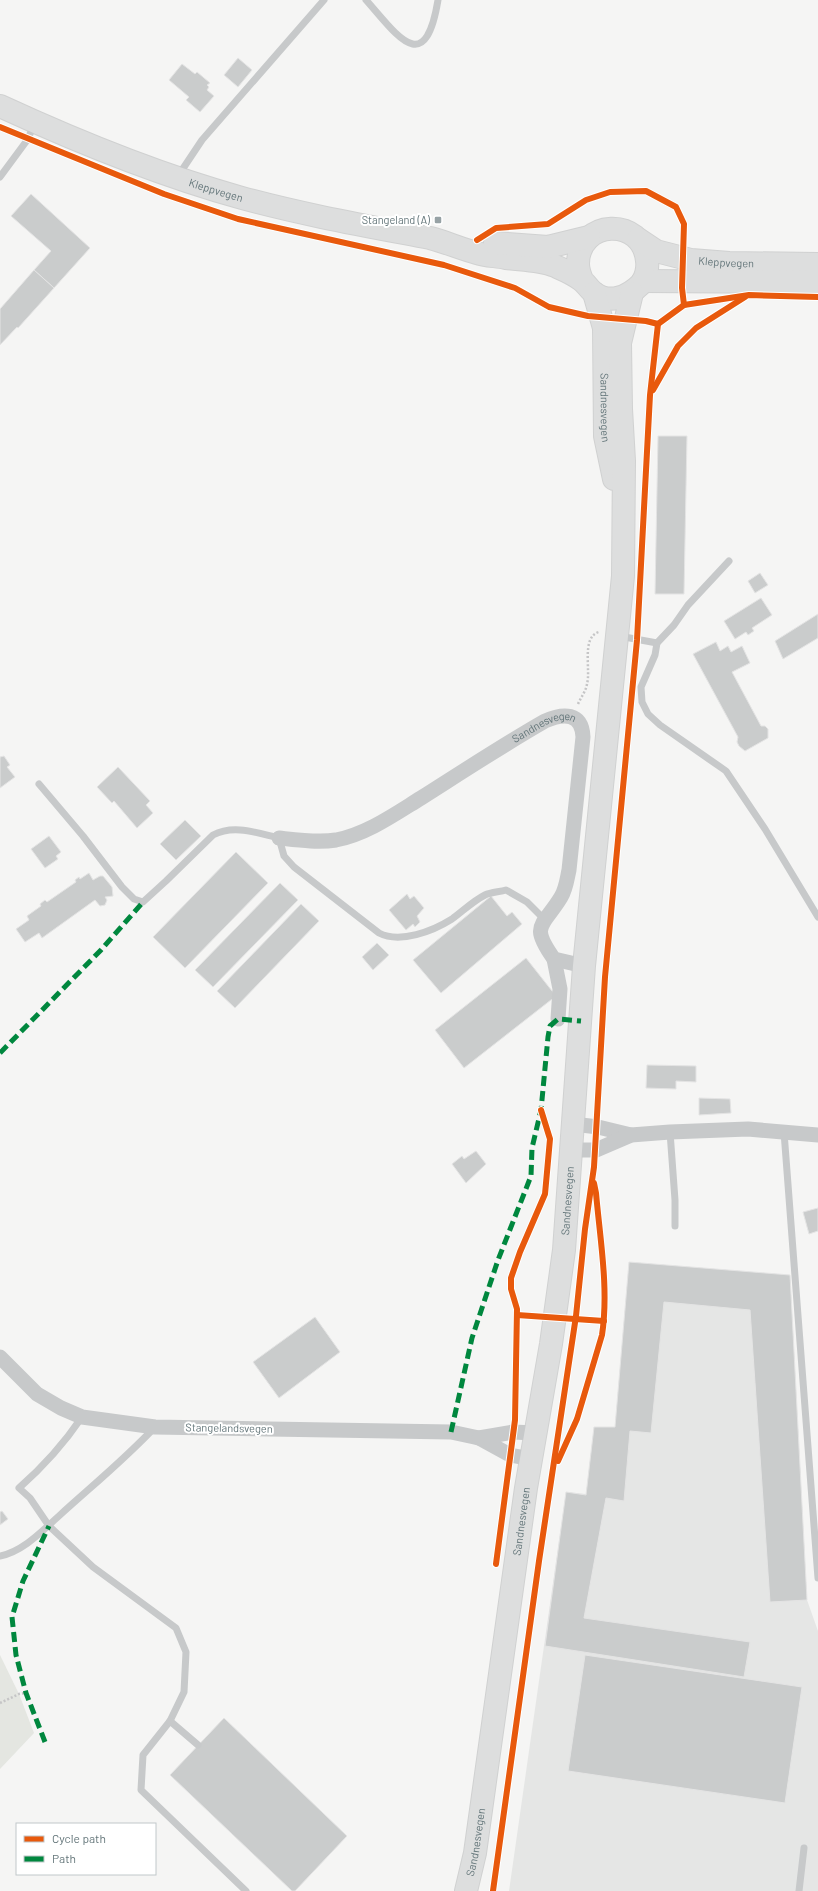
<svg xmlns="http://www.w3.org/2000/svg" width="818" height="1891" viewBox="0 0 818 1891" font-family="Barlow,sans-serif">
<rect width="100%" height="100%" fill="#f5f5f4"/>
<polygon fill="#e5e6e5" points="629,1262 790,1275 807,1600 818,1631 818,1891 509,1891 566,1492 586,1494 594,1427 615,1427"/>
<polygon fill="#e4e6e1" points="0,1655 19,1694 34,1733 0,1769"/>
<g fill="#cacccc" stroke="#e4e4e4">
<polygon points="238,58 252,70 238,87 224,75"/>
<polygon points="182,64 195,74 197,72 210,83 207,85 209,87 207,90 214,96 200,112 186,100 189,97 169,80"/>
<polygon points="31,194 90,248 54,288 34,270 51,251 11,216"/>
<polygon points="34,270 54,288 18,328 17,327 0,345 0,309"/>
<polygon points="658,436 687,436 684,594 655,594"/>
<polygon points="760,573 768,585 755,593 748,581"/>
<polygon points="761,598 772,615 752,628 754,631 748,635 746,632 735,639 724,621"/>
<polygon points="818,614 818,638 783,659 775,641"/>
<polygon points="716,642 720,651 728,646 731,652 742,646 750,663 732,672 761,726 765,726 768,729 768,738 745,751 739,746 737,742 738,737 693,654"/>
<polygon points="4,756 10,765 7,767 15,777 0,788 0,757"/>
<polygon points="118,767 150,801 146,805 153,813 137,828 114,801 112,803 97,787"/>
<polygon points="185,820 201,836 176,860 160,844"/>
<polygon points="49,836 61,852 56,856 58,859 45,868 31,849"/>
<polygon points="236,852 268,883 185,968 153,937"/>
<polygon points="89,873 93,880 100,876 103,876 112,887 113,896 105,897 107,900 105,905 100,906 95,900 42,938 39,933 25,942 16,929 29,920 27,916 41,906 40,904 45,900 47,902 76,882 75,880 79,877 80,879"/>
<polygon points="280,883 298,900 213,987 195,970"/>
<polygon points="407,894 410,899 414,896 424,908 417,916 420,922 415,927 413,924 406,930 389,910"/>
<polygon points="491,896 507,916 512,912 522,924 441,993 413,960"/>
<polygon points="301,904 319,921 235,1008 217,991"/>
<polygon points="377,943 389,955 373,970 362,957"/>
<polygon points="526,958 556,996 464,1068 435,1030"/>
<polygon points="647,1065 696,1066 696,1082 676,1081 676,1089 646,1088"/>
<polygon points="699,1098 730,1099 731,1113 699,1115"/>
<polygon points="476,1151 486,1164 466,1183 452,1164 462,1156 464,1159"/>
<polygon points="818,1208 818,1231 809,1234 803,1212"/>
<polygon points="629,1262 790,1275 807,1600 770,1602 750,1310 664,1302 651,1433 630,1431 624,1501 606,1498 584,1618 750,1642 744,1677 545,1646 566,1492 586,1495 594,1427 615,1427"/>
<polygon points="315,1317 340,1352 279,1398 253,1362"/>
<polygon points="2,1511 8,1519 0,1525 0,1512"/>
<polygon points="585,1655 802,1687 785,1803 568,1771"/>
<polygon points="224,1718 347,1836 295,1891 292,1891 170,1775"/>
</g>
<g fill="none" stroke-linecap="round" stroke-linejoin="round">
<g stroke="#d0d1d1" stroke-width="24">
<g id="primary">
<path id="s2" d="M0,106C78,142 159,175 242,198C304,215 367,226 430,238C446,242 461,249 477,253C486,256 497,256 506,258C522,260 541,260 555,266C564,270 574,274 581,280C586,283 588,288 593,292C609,305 628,297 641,284C646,278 648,268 647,261C643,216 578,219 578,264C578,269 580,275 582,280"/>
<path id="s3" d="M638,239L656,251L691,260L729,263L818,264"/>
<polyline points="495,243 548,247 589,237"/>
<polyline points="643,281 818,282"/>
<path id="s4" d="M594,293L604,328L605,436L614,479"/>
<path id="s5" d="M466,1891L475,1853L526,1488L551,1344L564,1250L584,966L623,576L624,461L621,409L620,343L632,293"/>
</g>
</g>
<g stroke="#c5c5c6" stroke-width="2.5" stroke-dasharray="2 2" stroke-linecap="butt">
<path d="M578,704C581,697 586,691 587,684C591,670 581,637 599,632"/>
<polyline points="0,1703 19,1694 26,1693"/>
</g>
<g stroke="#c7c9ca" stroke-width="7">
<path d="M366,0C397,35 425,79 438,0"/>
<polyline points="178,176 202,140 324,0"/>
<polyline points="0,177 28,139 34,124"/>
<polyline points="729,561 688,605 674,625 657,643 655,655 641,687 642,702 648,714 660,725 726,771 765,829 818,917"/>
<polyline points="619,636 657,643"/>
<path d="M39,784L83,836L122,887L134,899L143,902L166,881L213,835C234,824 257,833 279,838L284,856L294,867L379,933C400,944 433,931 452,919C463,911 473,901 485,895C491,892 500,892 506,890L527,902L545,920"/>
<polyline points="670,1132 675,1200 675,1226"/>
<polyline points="784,1132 818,1578"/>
<path d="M82,1417C63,1445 44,1466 19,1488L30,1498L49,1526L93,1567L176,1628L186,1652L184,1692L170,1721L143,1755L141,1790L246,1891"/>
<path d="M0,1556C24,1551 43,1530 60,1515C93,1485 125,1459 155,1427"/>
<polyline points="170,1721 198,1745"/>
<polyline points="799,1891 804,1848"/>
</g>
<g stroke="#c7c9ca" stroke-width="15">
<path id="s1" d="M279,838C297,840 318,843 336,840C367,834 395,814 421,798C462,772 503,745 545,721C563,713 582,712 583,737L569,870C567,879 566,889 561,897C543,927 529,924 554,959L584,966"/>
<polyline points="554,959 560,989 558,1019"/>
<polyline points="573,1124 598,1127 631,1135"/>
<polyline points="571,1150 596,1150 631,1135 670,1132 748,1129 818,1135"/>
<polyline points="0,1357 37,1394 61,1408 82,1417 155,1427 451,1432 479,1438 510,1455 531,1459"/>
<polyline points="479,1438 513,1432 535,1433"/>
</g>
<use href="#primary" stroke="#dddede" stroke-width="22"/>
<g stroke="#00873e" stroke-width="5" stroke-dasharray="10 5" stroke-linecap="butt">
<polyline points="0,1053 101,950 143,902"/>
<polyline points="451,1432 472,1338 498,1260 531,1176 532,1148 541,1110 548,1037 550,1026 558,1019 581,1021"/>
<polyline points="45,1742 26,1693 16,1655 12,1617 23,1581 49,1526"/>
</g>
<g stroke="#fff" stroke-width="8">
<g id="cycleway">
<polyline points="0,127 164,194 238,219 444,265 515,288 549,307 588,316 646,321 658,324"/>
<polyline points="477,240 496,228 548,224 586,200 610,192 646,191 676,207 684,224 682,288 684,305"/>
<polyline points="653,390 678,346 696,328 745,297"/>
<polyline points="517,1315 604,1321"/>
<path d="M558,1461L577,1419L602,1335C609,1289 600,1239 596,1193L594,1183"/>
<polyline points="496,1564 515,1420 517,1309 511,1289 511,1278 520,1252 545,1194 550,1139 541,1110"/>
<polyline points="493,1891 539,1561 576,1316 585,1229 594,1167 605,977 637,640 650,395 658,324 684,305 749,295 818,297"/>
</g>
</g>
<use href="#cycleway" stroke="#e8590c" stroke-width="6"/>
</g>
<rect fill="#97a2a5" stroke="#fff" stroke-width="1.5" x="434" y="216" width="8" height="8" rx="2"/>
<g text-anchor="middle" stroke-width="4" stroke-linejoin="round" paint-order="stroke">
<g font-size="11" fill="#64767a" stroke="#fff">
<text dy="4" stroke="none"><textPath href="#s2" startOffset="232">Kleppvegen</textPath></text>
<text dy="4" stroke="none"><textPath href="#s3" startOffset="93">Kleppvegen</textPath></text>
<text dy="4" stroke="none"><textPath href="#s4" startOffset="116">Sandnesvegen</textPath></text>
<text dy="4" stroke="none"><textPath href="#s1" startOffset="296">Sandnesvegen</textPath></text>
<text dy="4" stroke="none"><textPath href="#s5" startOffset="698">Sandnesvegen</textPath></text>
<text transform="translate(229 1428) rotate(1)" y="4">Stangelandsvegen</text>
<text dy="4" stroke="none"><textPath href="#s5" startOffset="374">Sandnesvegen</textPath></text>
<text dy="4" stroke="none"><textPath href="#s5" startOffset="50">Sandnesvegen</textPath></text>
</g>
<g font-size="11" fill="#64767a" stroke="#fff" text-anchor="end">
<text x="430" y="224">Stangeland (A)</text>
</g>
</g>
<rect x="16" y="1823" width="140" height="52" fill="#ffffff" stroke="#c1c8ca"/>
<rect x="24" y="1836" width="20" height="6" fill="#e8590c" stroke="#c1c8ca"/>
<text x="52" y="1843" font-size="12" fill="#64767a">Cycle path</text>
<rect x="24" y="1856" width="20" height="6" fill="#00873e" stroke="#c1c8ca"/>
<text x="52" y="1863" font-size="12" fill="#64767a">Path</text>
</svg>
